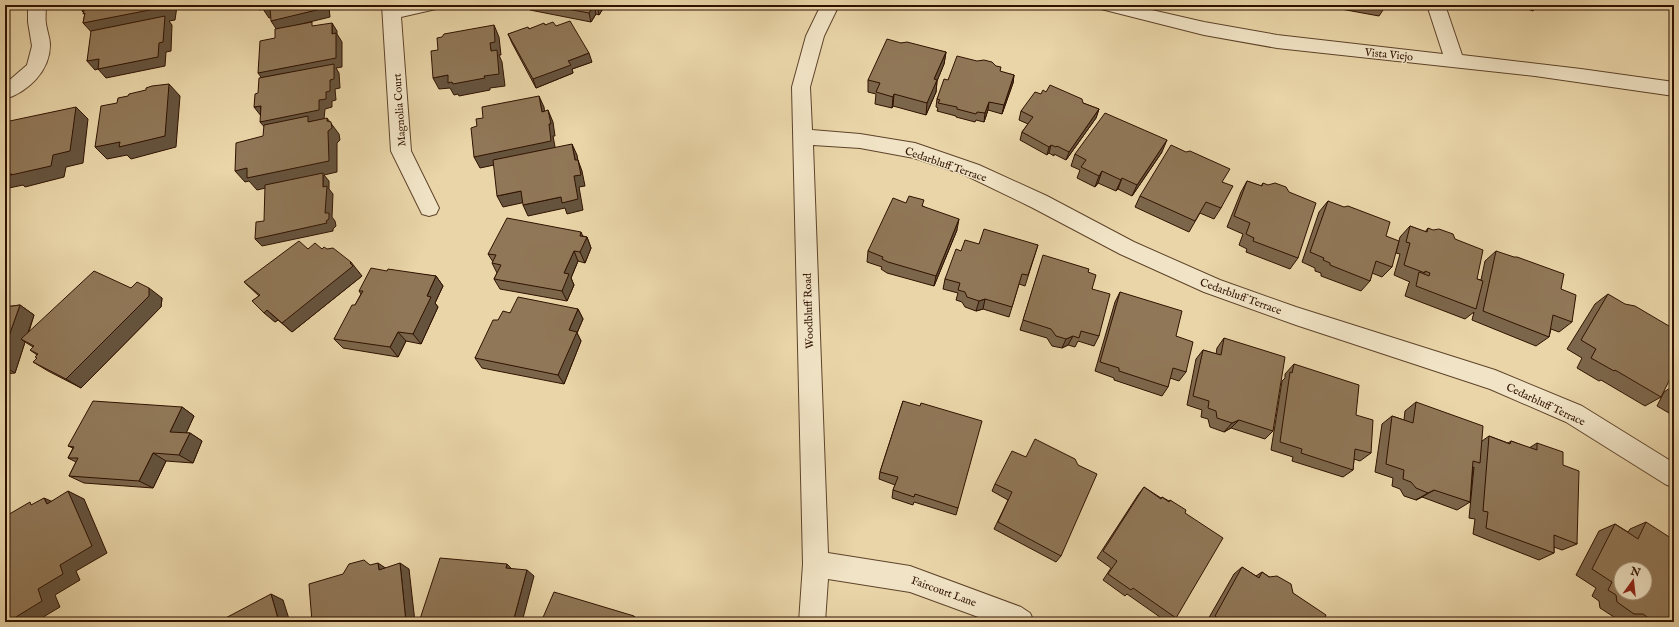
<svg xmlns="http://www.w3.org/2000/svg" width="1679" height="627" viewBox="0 0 1679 627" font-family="'IM FELL English',serif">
<rect width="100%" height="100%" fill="#e9d5a8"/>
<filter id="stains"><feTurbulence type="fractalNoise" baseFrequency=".005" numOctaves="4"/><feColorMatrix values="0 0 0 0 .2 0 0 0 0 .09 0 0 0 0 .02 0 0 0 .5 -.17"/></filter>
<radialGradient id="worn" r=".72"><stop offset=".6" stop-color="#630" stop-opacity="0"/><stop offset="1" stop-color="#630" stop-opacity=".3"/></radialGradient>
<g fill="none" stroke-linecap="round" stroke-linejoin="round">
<g stroke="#5e432a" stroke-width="2">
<g id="minor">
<path d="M28,5H46C46,11 45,18 46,24C47,31 50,38 50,45C50,71 28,92 5,99V84L27,65L32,46L28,22Z"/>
<polygon points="382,5 439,5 436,9 401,17 411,151 439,208 436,214 429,216 422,214 391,151"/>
<polygon points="821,5 839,5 824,36 810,87 812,130 860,134 915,143 979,165 1047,196 1134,242 1220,280 1296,307 1495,370 1582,406 1674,463 1674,488 1665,484 1566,422 1490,389 1296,325 1204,292 1120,254 1033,208 965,175 914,158 860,148 813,145 828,553 910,566 1021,607 1030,613 1034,622 992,622 910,592 828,579 825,622 799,622 803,564 792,87 806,36"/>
</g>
</g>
<g stroke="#5e432a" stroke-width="2">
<polygon id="tertiary" points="1098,5 1130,5 1204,22 1277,35 1443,54 1427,5 1445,5 1462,55 1581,69 1674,82 1674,96 1535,76 1277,48 1204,35 1101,9"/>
</g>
<use href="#minor" fill="#f1e4c6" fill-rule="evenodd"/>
<use href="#tertiary" fill="#f1e4c6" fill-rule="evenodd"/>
</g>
<g fill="#7c664b" stroke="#301200">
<polygon points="528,5 603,5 604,7 599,15 596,14 591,22 530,10"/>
<polygon points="1319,5 1385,5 1385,7 1379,16"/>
<polygon points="1516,5 1538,5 1533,11"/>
<polygon points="545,25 556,26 592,62 572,69 573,73 536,88 512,43 508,34"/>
<polygon points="901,43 946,52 944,64 937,81 936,92 926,115 893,106 892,108 875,104 876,94 868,92 868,80"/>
<polygon points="1000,72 1014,75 1013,83 1002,114 988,110 984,122 976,120 975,122 956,117 956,116 937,111 938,108 936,107 937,99 948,80"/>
<polygon points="1041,94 1083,103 1099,109 1096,118 1066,160 1054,154 1054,156 1049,153 1047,155 1020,140 1022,132 1028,124 1019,120 1021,111"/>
<polygon points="1162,152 1132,196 1118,189 1116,191 1098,183 1095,187 1077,178 1080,170 1071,166 1075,154"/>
<polygon points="1247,181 1261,186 1263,183 1298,258 1290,269 1246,252 1247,249 1239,245 1243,234 1227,227 1241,192"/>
<polygon points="1222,182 1221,208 1214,219 1200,213 1189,232 1135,207 1140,196"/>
<polygon points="1328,201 1386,236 1392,267 1382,277 1372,273 1370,281 1361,291 1321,276 1321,273 1315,271 1315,268 1302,262 1319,212"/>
<polygon points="906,203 923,206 957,230 934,286 887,273 881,269 882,267 867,262 868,251"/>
<polygon points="1410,226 1425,232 1428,228 1477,279 1481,280 1485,261 1496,251 1561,289 1572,322 1559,332 1551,329 1549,337 1536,346 1472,320 1474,312 1465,319 1405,296 1409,283 1410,282 1394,275 1400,254 1396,253 1400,237"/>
<polygon points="583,236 587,237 591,248 585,263 578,261 571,278 574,285 567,301 500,289 494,279 497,273 492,263 493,262 488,254"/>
<polygon points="979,244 1038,245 1025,286 1019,284 1009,317 983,309 976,311 965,307 962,302 956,300 958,293 943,289 945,279 961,251"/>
<polygon points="308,249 322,249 359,272 359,273 362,276 292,332 278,320 275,322 252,301 259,296 244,282"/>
<polygon points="1040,266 1088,272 1092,289 1099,336 1094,346 1078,341 1075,347 1068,345 1062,348 1052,346 1047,338 1020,330"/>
<polygon points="387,271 436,276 443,286 435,303 438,307 421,344 406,341 398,357 343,348 334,339 355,305 361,294 359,291"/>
<polygon points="131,288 162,298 161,307 81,388 48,371 33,362 37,358 37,355 30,350 33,347 25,342 15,373 5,374 5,307 20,305 34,315 29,332"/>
<polygon points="1120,292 1176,336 1186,372 1179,381 1170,378 1168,387 1162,396 1114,380 1114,378 1095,371 1115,302"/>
<polygon points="1608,294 1661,397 1645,406 1601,380 1599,381 1577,368 1582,358 1567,349 1595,304"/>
<polygon points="578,309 583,319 577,333 581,341 564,384 482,368 475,358 498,320 510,313"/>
<polygon points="1224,338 1273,431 1265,439 1231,428 1224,432 1210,427 1208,419 1201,417 1202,410 1187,405 1196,359 1203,350 1216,354 1217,348"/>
<polygon points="1294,364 1356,415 1371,453 1360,461 1354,459 1353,470 1343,477 1292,461 1293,457 1271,450 1282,381 1285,378 1285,374"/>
<polygon points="1674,380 1674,416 1657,406 1664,392 1670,388"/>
<polygon points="903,401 958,508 956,515 914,502 913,505 892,498 893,490 895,485 879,479 880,472"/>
<polygon points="1416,402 1482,441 1489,436 1508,443 1511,441 1529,448 1537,443 1563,465 1577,544 1562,550 1554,547 1554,553 1539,560 1473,534 1475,519 1469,518 1474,467 1473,468 1470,502 1457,510 1422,497 1416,500 1404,496 1400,489 1392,486 1393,478 1375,472 1382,424 1392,416 1404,420 1405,411"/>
<polygon points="182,407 194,416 186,433 190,433 202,441 193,463 166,461 153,488 84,483 69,476 76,462 68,458 73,448 68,446"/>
<polygon points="1026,457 1061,556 1056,562 994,529 1008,500 992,491 995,484"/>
<polygon points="1144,487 1161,498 1162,497 1169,501 1170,500 1185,513 1176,618 1170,622 1167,622 1127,594 1125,596 1103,580 1111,568 1097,558 1138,495"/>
<polygon points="1646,522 1674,622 1629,622 1625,619 1617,619 1600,608 1599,601 1592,596 1596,588 1576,575 1599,531 1615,524 1628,532 1630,529"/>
<polygon points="1242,567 1256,576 1262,572 1293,593 1323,622 1208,622 1207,621 1234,574"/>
</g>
<g fill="#65533d" stroke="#301200">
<polygon points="166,5 176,5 177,6 175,20 169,21 172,25 171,51 166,52 165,66 106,78 98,69 95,70 87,61 95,36 83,23 85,13 82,11"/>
<polygon points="255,5 266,5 270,8 276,17 269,18 263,9 259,10"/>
<polygon points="324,5 336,5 336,6 329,8 330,17 277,30 271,21"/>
<polygon points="594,5 596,14 591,22 589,13"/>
<polygon points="597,5 603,5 604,7 599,15 597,6"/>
<polygon points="332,23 337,31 337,34 342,42 342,67 336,68 339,73 340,88 335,89 336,100 332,101 332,107 325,109 324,119 267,130 260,122 319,100 326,92 330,80 264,81 258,73 332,34"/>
<polygon points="494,25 499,37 501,55 499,55 502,62 505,86 490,88 490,90 459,96 458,94 454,95 450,88 439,89 433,78 448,75 484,76 491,51 490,43"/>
<polygon points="946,52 944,64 937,81 936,92 926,115 927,103 934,79"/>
<polygon points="589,53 592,62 572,69 573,73 536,88 533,79 568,61"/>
<polygon points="1014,75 1013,83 1002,114 1004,105"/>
<polygon points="169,84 180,96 176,147 131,159 127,155 107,159 95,147"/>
<polygon points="894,94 893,106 892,108 893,97"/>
<polygon points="539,96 544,107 546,123 542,112"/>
<polygon points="989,102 988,110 984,122 985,113"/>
<polygon points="261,106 261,116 254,107"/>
<polygon points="76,107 88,119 83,163 66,167 64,177 25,187 23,185 9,188 5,185 5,175 12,174 53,155"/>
<polygon points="1099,109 1096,118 1066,160 1069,152"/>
<polygon points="548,110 553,122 555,136 553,136 556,152 480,168 474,157"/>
<polygon points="327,118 339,134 340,140 337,143 337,172 324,175 329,181 329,189 333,194 332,217 335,221 336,226 333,229 333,231 262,246 255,239 325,213 323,187 323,175 257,190 249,181 245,182 235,171 327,121"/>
<polygon points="1167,140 1162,152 1132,196 1137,185"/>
<polygon points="572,144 577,155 580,172 575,160"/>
<polygon points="1051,145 1049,153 1047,155 1049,147"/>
<polygon points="578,160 582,171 585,186 579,187 583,210 567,214 565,208 528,216 523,205 561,197 574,176"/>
<polygon points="1102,171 1098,183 1095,187 1099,176"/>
<polygon points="1122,178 1118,189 1116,191 1121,180"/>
<polygon points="521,191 526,202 503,207 497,196"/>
<polygon points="959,219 957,230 934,286 936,276"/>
<polygon points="581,232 585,241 587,237 591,248 585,263 580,252 580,236"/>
<polygon points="574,251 578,261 571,278 574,285 567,301 562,291 564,273"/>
<polygon points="351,262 362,276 292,332 282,323 350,263"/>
<polygon points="436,276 443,286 435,303 438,307 421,344 413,334 427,296"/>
<polygon points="149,288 162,298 161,307 81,388 66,379"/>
<polygon points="985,299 983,309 976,311 979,301"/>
<polygon points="20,305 34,315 25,341 21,339 25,342 15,373 5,367 5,347"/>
<polygon points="578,309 583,319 577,333 581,341 564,384 558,375 569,330"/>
<polygon points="267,310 278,320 275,322 264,313"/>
<polygon points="398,332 406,341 398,357 390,347"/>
<polygon points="1073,336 1068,345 1062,348 1066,339"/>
<polygon points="182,407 194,416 183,440 170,432"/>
<polygon points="1239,420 1231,428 1224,432 1232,423"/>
<polygon points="190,433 202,441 193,463 179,455"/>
<polygon points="153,453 166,461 153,488 139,481"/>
<polygon points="1434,490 1422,497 1416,500 1428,493"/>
<polygon points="68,491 84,499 107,553 76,571 80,580 55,595 60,607 35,622 16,622 11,620 38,589 60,565"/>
<polygon points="44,498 60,505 47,504"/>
<polygon points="378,563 387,569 379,570"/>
<polygon points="400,563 409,569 415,622 406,622"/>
<polygon points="507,564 514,571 506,568"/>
<polygon points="527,570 534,576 522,622 513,622"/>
<polygon points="271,594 283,600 290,622 279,622"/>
<polygon points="634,616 638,621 638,622 632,622"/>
</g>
<g fill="#907757" stroke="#301200" fill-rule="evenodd">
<polygon points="83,5 166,5 165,7 83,23 85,13 83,14 84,10 82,11"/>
<polygon points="263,5 324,5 325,8 271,21 270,8 263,9"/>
<polygon points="546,5 594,5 589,13"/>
<polygon points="1373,5 1385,5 1385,7"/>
<polygon points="165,16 163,42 159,43 158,57 98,69 99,59 87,61 91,31"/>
<polygon points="570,21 589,53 568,61 571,65 533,79 508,34 522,29 528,27 529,29 544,23 545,25 553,22 556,26"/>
<polygon points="312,22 312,26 332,23 332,34 336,33 336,58 258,73 260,41 275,38 275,29"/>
<polygon points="494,25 495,42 490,43 491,51 497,50 499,74 484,76 485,78 453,84 452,82 448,83 448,75 433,78 431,51 438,50 437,38 442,37 444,34"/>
<polygon points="887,39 901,43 907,42 946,52 934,79 937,80 927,103 894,94 893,97 876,92 880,83 868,80"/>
<polygon points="957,56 977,61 984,60 992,62 996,66 1001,67 1000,71 1014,75 1004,105 989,102 985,113 977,112 976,114 957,109 957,107 938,103 940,100 937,99 944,79 948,80"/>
<polygon points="334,64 334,79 330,80 330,91 326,92 326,99 319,100 319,110 260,122 261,106 254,107 255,94 258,93 259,78"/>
<polygon points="169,84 165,136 119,147 120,142 95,147 101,106 117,103 118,98 128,96 129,94 146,90 146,88 152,86"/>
<polygon points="1050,85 1082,99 1083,103 1099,109 1069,152 1057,146 1056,147 1051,145 1049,147 1022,132 1033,117 1021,111 1035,92 1041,94 1043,90 1046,92"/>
<polygon points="539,96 542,112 548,110 551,124 549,124 551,141 474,157 471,128 477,126 476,119 483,118 482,107"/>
<polygon points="76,107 70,151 53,155 51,166 11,175 12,174 5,175 5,122"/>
<polygon points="1105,113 1167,140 1137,185 1122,178 1121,180 1102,171 1099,176 1081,167 1086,160 1075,154"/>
<polygon points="308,116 308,122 327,118 327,121 331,122 332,128 328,131 329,161 247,178 247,168 235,171 236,143 263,136 264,125"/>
<polygon points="572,144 575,160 578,160 581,175 574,176 578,199 562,203 561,197 523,205 521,191 497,196 493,160"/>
<polygon points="1171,145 1186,152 1190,151 1230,169 1222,182 1233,186 1221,208 1206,202 1195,221 1140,196"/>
<polygon points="323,173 323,187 327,186 325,213 329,213 329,219 326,221 327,223 255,239 256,222 264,221 265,185"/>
<polygon points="1247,181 1262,186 1263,183 1268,185 1275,183 1286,187 1289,192 1316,203 1298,258 1253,241 1254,238 1246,234 1250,223 1234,216"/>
<polygon points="909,196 924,200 922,206 959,219 936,276 888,262 882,259 883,257 868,251 893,198 906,203"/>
<polygon points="1328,201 1344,207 1348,206 1390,222 1386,236 1399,241 1392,267 1376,261 1370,281 1330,265 1330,263 1323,260 1324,258 1310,252"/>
<polygon points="507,218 581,232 580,236 587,237 580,252 574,251 564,273 569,274 562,291 494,279 501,265 492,263 496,255 488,254"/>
<polygon points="1410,226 1427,232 1428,228 1433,230 1439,229 1453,234 1455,239 1483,250 1477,279 1483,281 1476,309 1416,286 1419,272 1429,276 1430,273 1425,271 1425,273 1404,265 1410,243 1406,242"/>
<polygon points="984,229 1038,245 1028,275 1022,274 1012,307 985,299 979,301 967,297 965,292 958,290 960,283 945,279 956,249 961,251 965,240 979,244"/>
<polygon points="299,241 308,249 315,243 322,249 324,247 327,249 333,248 351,262 350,263 353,266 282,323 267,310 264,313 252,301 260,295 244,282"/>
<polygon points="1496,251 1514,257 1517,257 1564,274 1561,289 1576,295 1572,322 1553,315 1549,337 1483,311"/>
<polygon points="1043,255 1089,269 1088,272 1096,275 1092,289 1110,294 1099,336 1081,331 1079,338 1073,336 1066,339 1056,336 1051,329 1023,320"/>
<polygon points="371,268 387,271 388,269 436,276 427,296 431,297 413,334 398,332 390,347 334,339 352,305 355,305 363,291 359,291"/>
<polygon points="94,271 131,288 137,282 149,288 149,296 66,379 33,362 37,358 35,357 38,354 30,350 34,346 21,339"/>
<polygon points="1120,292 1182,311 1176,336 1193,342 1186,372 1173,368 1168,387 1119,371 1119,368 1100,362"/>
<polygon points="1608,294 1625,304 1635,306 1674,329 1674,371 1661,397 1615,370 1614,371 1591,358 1596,349 1581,340"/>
<polygon points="518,297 578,309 569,330 577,332 558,375 475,358 493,320 498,320 503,311 510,313"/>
<polygon points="20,305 5,347 5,307"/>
<polygon points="1224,338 1285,357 1273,431 1239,420 1232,423 1217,418 1216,411 1208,408 1209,401 1193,396 1203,350 1221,355"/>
<polygon points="1294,364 1359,385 1356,415 1373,420 1371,453 1355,449 1353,470 1301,453 1302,449 1280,442 1290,372 1292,373"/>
<polygon points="93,401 182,407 170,432 190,433 179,455 153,453 139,481 69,476 78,458 68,458 74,447 68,446"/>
<polygon points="903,401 920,406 921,403 982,421 958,508 915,494 914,497 893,490 898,477 880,472"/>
<polygon points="1416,402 1483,426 1480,463 1473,461 1470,502 1434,490 1428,493 1416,488 1411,482 1403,479 1404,470 1386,464 1392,416 1413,423"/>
<polygon points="1489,436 1510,444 1511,441 1537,450 1537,443 1563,452 1563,465 1579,471 1577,544 1554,535 1554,553 1486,528 1488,512 1483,511"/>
<polygon points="1035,439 1075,459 1078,465 1097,474 1061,556 998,522 1012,492 995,484 1012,451 1026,457"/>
<polygon points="1144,487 1161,499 1162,497 1169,502 1170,500 1186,510 1185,513 1223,538 1176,618 1133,588 1131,590 1108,574 1117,561 1103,551"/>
<polygon points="68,491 92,546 60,565 63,574 38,589 42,601 11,620 5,605 5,514 6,516 30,502 31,505 44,498 47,504"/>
<path d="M1646,522L1674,540V622H1654L1643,614H1634L1617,602L1616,595L1608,590L1612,582L1592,569L1615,524L1638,539ZM1621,569H1645V593H1621Z"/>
<polygon points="440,558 507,564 506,568 527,570 513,622 419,622"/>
<polygon points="364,560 370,565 378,563 379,570 400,563 406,622 312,622 309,584 343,574 349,564"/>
<polygon points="1242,567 1259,578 1262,572 1269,577 1277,576 1291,584 1293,593 1326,615 1323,622 1223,622 1215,616"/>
<polygon points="554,592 634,616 632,622 541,622"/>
<polygon points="271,594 279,622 218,622"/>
</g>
<g text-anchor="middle" stroke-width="3" stroke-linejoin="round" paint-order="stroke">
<g font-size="11" fill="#301200" stroke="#f1e4c6">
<text transform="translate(1389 54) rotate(6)" y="4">Vista Viejo</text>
<text transform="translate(399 110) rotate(-94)" y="4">Magnolia Court</text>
<text transform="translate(946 164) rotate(19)" y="4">Cedarbluff Terrace</text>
<text transform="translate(1241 296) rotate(20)" y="4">Cedarbluff Terrace</text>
<text transform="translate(808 311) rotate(-92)" y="4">Woodbluff Road</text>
<text transform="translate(1546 404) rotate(25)" y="4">Cedarbluff Terrace</text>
<text transform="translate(944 591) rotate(20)" y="4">Faircourt Lane</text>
</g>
</g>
<rect width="1679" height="627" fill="none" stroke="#e9d5a8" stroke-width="20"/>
<rect x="6" y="6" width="1667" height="615" fill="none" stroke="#301200" stroke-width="2"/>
<rect x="10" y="10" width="1659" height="607" fill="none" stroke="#301200"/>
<g transform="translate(1633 581) rotate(15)"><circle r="19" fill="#f1e4c6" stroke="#a49077"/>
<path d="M0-3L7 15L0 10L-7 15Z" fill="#8f2418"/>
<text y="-6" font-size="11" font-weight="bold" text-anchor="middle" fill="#301200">N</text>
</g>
<rect width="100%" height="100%" filter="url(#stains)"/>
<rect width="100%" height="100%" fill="url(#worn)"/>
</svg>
